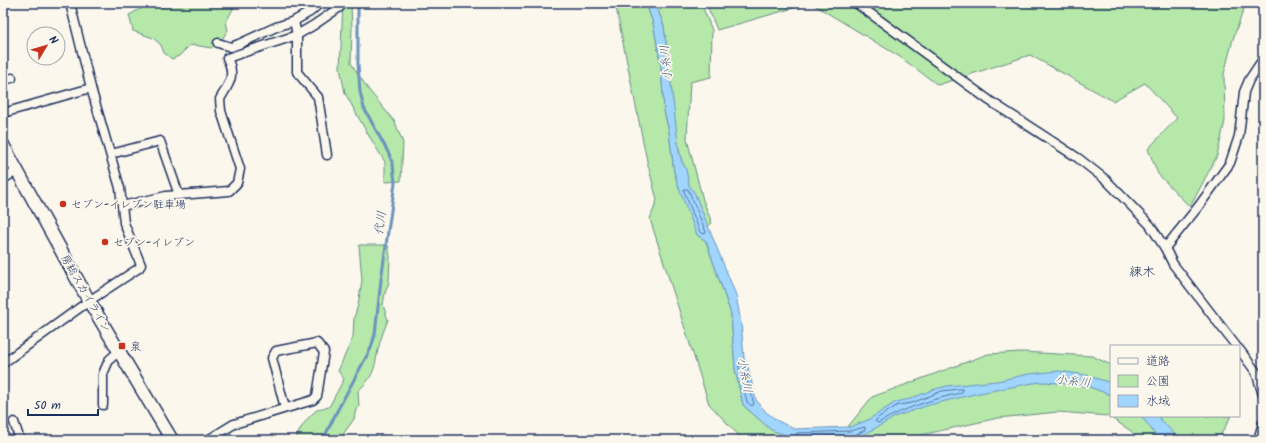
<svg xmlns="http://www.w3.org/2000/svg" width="1266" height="443" viewBox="0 0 1266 443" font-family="Kalam,'Klee One',sans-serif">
<rect width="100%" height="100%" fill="#fbf7ec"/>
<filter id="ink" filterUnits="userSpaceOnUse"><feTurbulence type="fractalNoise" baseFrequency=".025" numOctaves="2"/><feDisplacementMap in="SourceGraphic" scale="8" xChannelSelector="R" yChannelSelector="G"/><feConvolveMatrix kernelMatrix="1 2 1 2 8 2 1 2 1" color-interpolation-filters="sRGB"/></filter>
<g filter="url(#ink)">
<g fill="#b5e8a9" stroke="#688c84">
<path d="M168,3H233L234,7L226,22L228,30L221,41L211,48L194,45L189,46L179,56L172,59L164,53L161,45L153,38L133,31L129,15C142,8 148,3 165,7Z"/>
<polygon points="343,3 351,3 352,27 351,63 368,89 395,122 403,143 401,181 385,182 385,162 366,131 345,93 340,68"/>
<polygon points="615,3 646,3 653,23 661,66 664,111 669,131 674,172 680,190 686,169 682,162 679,151 675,127 664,26 655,3 701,3 712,30 711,77 690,82 687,139 703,200 712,223 697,235 706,241 731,314 735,369 743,405 772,430 798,439 833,440 743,440 709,404 650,219 657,200 647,161"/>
<polygon points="706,3 1246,3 1233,39 1224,74 1225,121 1217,156 1190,207 1158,174 1148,149 1177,118 1145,83 1113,101 1030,55 938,85 900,57 811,3 717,30"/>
<path d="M359,245H388L390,256L389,282L385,293L383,305L388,320C384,330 380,340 378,350C374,370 374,376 358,391L359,407L356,409L354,419L344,433L343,440H296C297,431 311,412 319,409C322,407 327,408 329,407L344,379L338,371L353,337L354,318L358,305L362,280Z"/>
<polygon points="1022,352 1092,356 1111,365 1111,416 1231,416 1218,440 1138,440 1131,431 1108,416 1058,412 998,418 899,440 837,440 872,397 988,354"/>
</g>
<g fill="#a0d5fe" stroke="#6b93be">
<polygon points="646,3 655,3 664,26 679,151 682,162 686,169 689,185 695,194 736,295 741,323 744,358 748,367 756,400 766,412 778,421 794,429 850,427 868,420 896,402 910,399 932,390 947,386 997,381 1029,374 1058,371 1086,375 1111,383 1111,395 1089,387 1071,384 1044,382 1033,383 975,394 929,405 897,416 854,440 795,440 790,437 771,430 743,405 735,369 731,314 706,241 697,235 680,191 674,172 669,131 664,111 661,66 653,23"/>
<path d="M1141,416H1158C1164,425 1174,431 1178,440H1158L1152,430Z"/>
</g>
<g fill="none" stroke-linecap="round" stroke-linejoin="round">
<g stroke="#50719e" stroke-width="1">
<polygon points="685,189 688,189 706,232 705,234 700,232 684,191"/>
<polygon points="741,364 744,369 754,404 752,406 747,402 739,368 739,365"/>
<path d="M961,389L963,390L961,393C932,399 905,408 878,423L875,421L879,417L898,405L912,403L942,391Z"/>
<polyline points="797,440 796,435 797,433 850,431 865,427 865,430 855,435 854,440"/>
<polyline points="802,440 804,438 847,436 849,437 849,440"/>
</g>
<polyline stroke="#6b93be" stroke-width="3" points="323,440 336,413 371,348 375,334 381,280 395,183 393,165 389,154 364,108 360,92 358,64 358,3"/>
<g stroke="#1b2f5e" stroke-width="11">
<g id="street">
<polyline points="856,3 990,101 1078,158 1106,180 1150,225 1165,248 1173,264 1236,346"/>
<polyline points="294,21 297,35 297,72 318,97 327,155"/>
<polyline points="218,43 231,47 239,44 276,27 294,21 310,12 319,4"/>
<polyline points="3,80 12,78"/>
<polyline points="3,113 91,88"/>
<polyline points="111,154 160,141 179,195"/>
<polyline points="3,179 17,171"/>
<path d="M122,206L166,196L229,191L237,183L240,169L221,111L220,99C229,84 236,76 227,58L297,35L314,25L340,7"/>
<polyline points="1165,248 1198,207 1230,163 1239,136 1244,92 1249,80 1263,59"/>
<polyline points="1239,349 1256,372 1263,395"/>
<polyline points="3,363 89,301 139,268 141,265 124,223 120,188 91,88 70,3"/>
<polyline points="103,405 103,374 109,360 119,351"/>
<polyline points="14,422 20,440"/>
<polyline points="208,440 234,424 313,400 317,396 324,352 317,343 276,351 272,358 285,408"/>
<polyline points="1258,440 1263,423"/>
</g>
</g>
<g stroke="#1b2f5e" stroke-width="15">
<polyline id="secondary" points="3,145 89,301 172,440"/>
</g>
<use href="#street" stroke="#fbf7ec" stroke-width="8"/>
<use href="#secondary" stroke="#fbf7ec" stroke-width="12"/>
</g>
</g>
<g fill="#c8321e" stroke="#fbf7ec" stroke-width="1.5">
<circle cx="63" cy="204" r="4"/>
<circle cx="105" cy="242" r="4"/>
<rect x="118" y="342" width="8" height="8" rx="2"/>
</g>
<g text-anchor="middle" stroke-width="3.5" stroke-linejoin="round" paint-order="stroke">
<g font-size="11" fill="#1b2f5e" stroke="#fbf7ec" text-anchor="start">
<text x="71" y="208">セブン-イレブン駐車場</text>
<text x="113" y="246">セブン-イレブン</text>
<text x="130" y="350">泉</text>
</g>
<g font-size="11" fill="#1b2f5e" stroke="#fbf7ec">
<text transform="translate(86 293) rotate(60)" y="4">房総スカイライン</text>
</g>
<g font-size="12" font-style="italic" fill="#3c5886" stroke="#fbf7ec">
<text transform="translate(666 63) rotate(-96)" y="4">小糸川</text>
<text transform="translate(380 223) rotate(-82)" y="4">代川</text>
<text transform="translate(745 375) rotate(79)" y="4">小糸川</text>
<text transform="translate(1073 381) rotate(6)" y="4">小糸川</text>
</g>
<g font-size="13" fill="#1b2f5e" stroke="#fbf7ec">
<text x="1142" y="276">練木</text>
</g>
</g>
<rect width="1266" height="443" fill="none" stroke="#fbf7ec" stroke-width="16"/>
<rect x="8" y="8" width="1250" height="427" fill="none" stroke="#1b2f5e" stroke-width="1.5" filter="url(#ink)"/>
<rect x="1110" y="345" width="130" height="72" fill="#fbf7ec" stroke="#a1a7b3"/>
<rect x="1118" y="358" width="20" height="6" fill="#fbf7ec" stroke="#a1a7b3"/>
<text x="1146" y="365" font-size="12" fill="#1b2f5e">道路</text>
<rect x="1118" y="375" width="20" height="12" fill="#b5e8a9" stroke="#a1a7b3"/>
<text x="1146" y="385" font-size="12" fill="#1b2f5e">公園</text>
<rect x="1118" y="395" width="20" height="12" fill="#a0d5fe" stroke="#a1a7b3"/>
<text x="1146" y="405" font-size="12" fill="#1b2f5e">水域</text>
<g transform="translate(46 46) rotate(52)"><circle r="19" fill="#fbf7ec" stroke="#a1a7b3"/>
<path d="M0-3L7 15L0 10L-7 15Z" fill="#c8321e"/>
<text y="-6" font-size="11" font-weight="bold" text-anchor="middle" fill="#1b2f5e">N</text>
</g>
<path d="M28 409v6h70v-6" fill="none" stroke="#1b2f5e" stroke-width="2"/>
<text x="34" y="409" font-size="12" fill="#1b2f5e" stroke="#fbf7ec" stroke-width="3" paint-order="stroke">50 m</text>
</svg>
